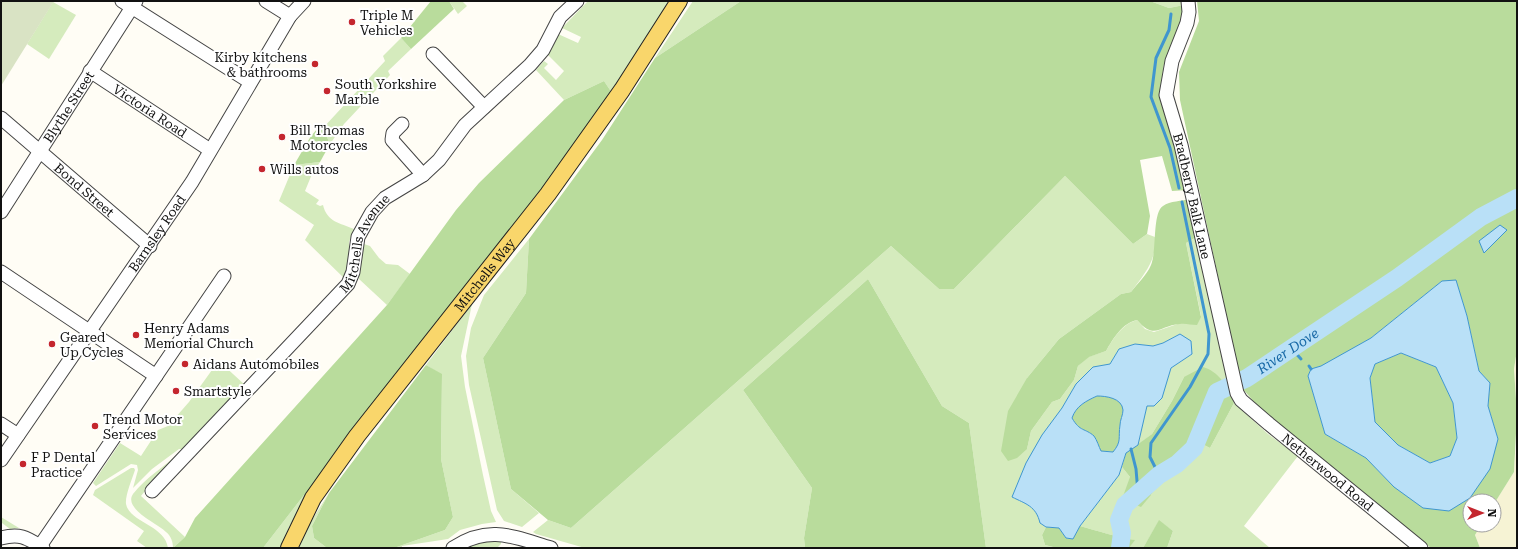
<svg xmlns="http://www.w3.org/2000/svg" width="1518" height="549" viewBox="0 0 1518 549" font-family="'Roboto Serif',serif">
<rect width="100%" height="100%" fill="#fffdf5"/>
<g fill="#f6f3d4">
<polygon points="1517,350 1517,414 1514,369"/>
<polygon points="1517,434 1517,548 1480,548 1475,535 1481,525 1494,525 1494,504 1514,472"/>
</g>
<g fill="#d5ebbd">
<polygon points="449,1 462,1 467,6 458,14"/>
<polygon points="588,1 672,1 612,93 604,81 564,100 536,70 544,61 548,64 544,68 556,80 564,71 548,55 558,34 578,43 581,37 562,28"/>
<polygon points="693,1 741,1 655,58"/>
<polygon points="1150,1 1183,1 1184,5 1169,8"/>
<polygon points="53,2 76,15 49,59 27,44"/>
<polygon points="401,38 411,49 388,71 390,75 344,124 330,144 323,128 385,61 383,56"/>
<path d="M320,162L312,174L305,191L319,200L316,204L320,206L323,205C327,222 340,223 354,229L349,242V273L346,280L305,240L314,225L279,201L294,165Z"/>
<path d="M1065,176L1133,244L1147,234L1155,237C1157,261 1144,274 1131,292L1121,294L1059,339L1027,378V449L1031,431L1052,402L1060,399L1074,380L1078,366L1088,357L1106,351C1113,339 1122,324 1137,320L1145,329L1154,332L1201,316L1186,243L1198,236L1222,357L1231,392L1184,377L1172,401L1152,434L1138,445L1147,405L1167,381L1171,368L1192,354L1180,334L1163,343L1153,346L1135,344L1119,349L1110,364L1076,384L1012,497C1026,504 1036,506 1040,523L1046,527L1042,535L1045,545L1057,548H986L969,423L942,406L868,279L743,390L812,488L804,538L805,548H585L536,534L533,532L548,520L571,528L891,246L939,289H954Z"/>
<polygon points="529,239 526,293 483,358 511,489 539,513 522,527 504,521 497,510 469,385 466,356 471,328 484,295"/>
<polygon points="364,244 370,246 379,258 386,264 398,265 410,274 387,305 359,279 361,253"/>
<polygon points="472,304 461,356 465,387 483,475 491,511 496,522 482,524 460,530 448,539 402,546 402,548 394,548 445,530 453,517 441,459 442,375 426,365"/>
<polygon points="217,363 221,363 245,385 183,449 179,449 152,469 133,488 138,470 137,465 131,464 96,486 93,483 120,443 141,456 158,430 168,426 189,402"/>
<path d="M1234,403L1268,434L1298,456L1244,526L1270,548H1167L1173,531L1159,521L1143,548H1129L1134,540C1115,537 1099,531 1080,526L1119,475L1122,467L1130,477L1151,495L1164,475L1194,440L1210,448Z"/>
<path d="M179,453L171,465L160,472L141,496L185,537L173,548C173,542 171,536 166,532C157,523 123,509 133,494C146,477 164,467 179,453Z"/>
<path d="M131,468H134L135,470C132,479 125,496 126,504C130,523 165,525 168,548H147L137,541L144,531L93,495L95,490Z"/>
<polygon points="311,493 289,527 281,548 263,548 304,495"/>
<polygon points="329,493 312,526 314,538 327,548 297,548 310,523"/>
<polygon points="1,517 19,528 10,529 2,523"/>
<polygon points="487,540 501,541 501,544 497,548 466,548 473,544"/>
</g>
<g fill="#b9dc9c" fill-rule="evenodd">
<polygon points="431,1 449,1 454,9 411,49 401,38"/>
<polygon points="741,1 1150,1 1169,8 1184,5 1178,37 1164,64 1159,96 1176,140 1188,190 1172,191 1162,156 1140,160 1150,216 1147,234 1133,244 1065,176 954,289 939,289 891,246 571,528 548,520 511,489 483,358 526,293 529,239 602,140 655,58"/>
<path d="M1197,1H1517V350L1514,369L1517,414L1514,472L1494,504V501H1470V525H1481L1475,535L1480,548H1431L1262,411L1242,388L1180,100L1179,72L1199,21ZM1442,281H1456L1467,316L1479,371L1490,383L1488,406L1498,439L1394,487L1366,458L1325,434L1308,376L1311,369L1321,367L1371,338Z"/>
<polygon points="604,81 612,93 585,135 311,493 304,495 263,548 173,548 185,537 195,518 387,305 456,210 479,183 564,100"/>
<polygon points="318,128 323,128 330,144 320,162 294,165 311,136"/>
<path d="M1190,199L1198,236L1186,243L1201,317L1197,325C1191,325 1185,323 1180,324C1160,325 1155,341 1137,320C1122,323 1113,339 1106,351L1089,357L1078,366L1074,380L1060,399L1052,402L1031,431L1027,449L1017,458L1008,461L1001,451L1008,411L1027,378L1059,339L1121,294L1131,292C1137,284 1147,275 1151,265C1157,251 1152,213 1163,206C1170,201 1182,201 1190,199Z"/>
<polygon points="868,279 942,406 969,423 986,548 805,548 804,538 812,488 743,390"/>
<polygon points="1401,353 1436,367 1453,403 1457,438 1450,456 1430,463 1398,445 1375,422 1370,378 1375,364"/>
<polygon points="426,365 442,374 441,459 453,517 445,530 394,548 327,548 314,538 312,526 329,493"/>
<path d="M1203,367C1218,371 1230,388 1234,403L1210,448L1194,440L1164,475L1151,495L1141,507L1122,499L1130,477L1122,467L1126,453L1152,434L1172,401L1184,377Z"/>
<path d="M1097,396C1106,396 1122,398 1123,410C1123,415 1120,420 1120,425C1118,438 1122,441 1113,452L1101,451C1099,447 1097,440 1094,436C1085,428 1080,432 1072,418C1076,406 1086,401 1097,396Z"/>
<polygon points="1159,520 1173,531 1167,548 1143,548"/>
<path d="M1080,526C1099,531 1115,537 1135,540L1129,548H1057L1045,545L1042,535L1046,527L1059,528L1066,538L1073,539Z"/>
</g>
<polygon fill="#d9e3c4" points="1,1 54,1 1,86"/>
<g fill="#b9e0f7" stroke="#3f96cf" fill-rule="evenodd">
<polygon points="1500,225 1507,230 1484,253 1479,241"/>
<path d="M1456,280L1467,316L1479,371L1490,383L1488,406L1498,439L1490,469L1470,498L1449,511L1423,508L1394,487L1366,458L1325,434L1308,376L1311,369L1321,366L1371,338L1442,281ZM1401,353L1436,367L1453,403L1457,438L1450,456L1430,463L1398,445L1375,422L1370,378L1375,364Z"/>
<path d="M1180,334L1191,341L1192,354L1171,368L1162,398L1154,406H1147L1138,445L1126,453L1119,475L1080,526L1073,539L1066,538L1059,528L1046,527L1040,523C1036,506 1026,504 1012,497L1026,463L1042,435L1062,408L1076,384L1093,367L1110,364L1119,349L1135,344L1153,346L1163,343ZM1097,396C1106,396 1122,398 1123,410C1123,415 1120,420 1120,425C1118,438 1122,441 1113,452L1101,451C1099,447 1097,440 1094,436C1085,428 1080,432 1072,418C1076,406 1086,401 1097,396Z"/>
</g>
<g fill="none" stroke-linecap="round" stroke-linejoin="round">
<g stroke="#3f96cf" stroke-width="3">
<polyline points="1171,14 1169,30 1156,58 1151,97 1170,148 1179,188"/>
<polyline points="1291,348 1301,359"/>
<polyline points="1309,366 1311,369"/>
<polyline points="1131,449 1136,469 1138,493"/>
<polyline points="1159,475 1150,457 1151,443 1190,387 1208,354 1209,334 1182,202"/>
</g>
<path stroke="#b9e0f7" stroke-width="18" id="s1" d="M1120,548L1122,533L1119,520L1125,505L1159,475L1177,464L1194,448L1217,392L1247,378L1397,278L1481,217L1517,198"/>
<g stroke="#444" stroke-width="15">
<g id="minor">
<polyline points="122,1 250,82"/>
<polyline points="266,1 290,16"/>
<path id="s2" d="M1188,1L1189,12L1187,23L1172,61L1166,95L1181,145L1237,393L1241,400L1269,424L1421,548"/>
<polyline points="433,54 484,107"/>
<path id="s3" d="M90,71L210,150"/>
<path id="s4" d="M1,118L150,246"/>
<polyline points="402,124 393,133 392,140 423,175"/>
<path id="s5" d="M1,212L136,1"/>
<polyline points="1,272 156,376"/>
<polyline points="1,424 18,435"/>
<path id="s6" d="M1,460L192,182L290,16L304,1"/>
<path id="s7" d="M152,491L348,284L353,272L358,237L372,212L385,198L423,175L439,160L465,125L530,65L543,50L560,17L577,1"/>
<path d="M1,538C21,533 27,538 43,548"/>
<polyline points="40,546 224,276"/>
<path d="M453,548C489,524 514,537 551,548"/>
</g>
</g>
<g stroke="#222" stroke-width="18">
<g id="major">
<path id="s8" d="M289,548L313,498L357,436L548,194L622,90L679,1"/>
</g>
</g>
<use href="#minor" stroke="#fff" stroke-width="13"/>
<use href="#major" stroke="#f9d66b" stroke-width="16"/>
</g>
<g fill="#c4262e" stroke="#fff" stroke-width="1.5">
<circle cx="352" cy="22" r="4"/>
<circle cx="315" cy="64" r="4"/>
<circle cx="327" cy="91" r="4"/>
<circle cx="282" cy="137" r="4"/>
<circle cx="262" cy="169" r="4"/>
<circle cx="136" cy="335" r="4"/>
<circle cx="52" cy="344" r="4"/>
<circle cx="185" cy="364" r="4"/>
<circle cx="176" cy="391" r="4"/>
<circle cx="95" cy="426" r="4"/>
<circle cx="23" cy="464" r="4"/>
</g>
<g text-anchor="middle" stroke-width="4" stroke-linejoin="round" paint-order="stroke">
<g font-size="13" fill="#111" stroke="#fff" text-anchor="start">
<text x="360" y="20">Triple M<tspan x="360" dy="15">Vehicles</tspan></text>
<text x="307" y="62" text-anchor="end">Kirby kitchens<tspan x="307" dy="15">&amp; bathrooms</tspan></text>
<text x="335" y="89">South Yorkshire<tspan x="335" dy="15">Marble</tspan></text>
<text x="290" y="135">Bill Thomas<tspan x="290" dy="15">Motorcycles</tspan></text>
<text x="270" y="174">Wills autos</text>
<text x="144" y="333">Henry Adams<tspan x="144" dy="15">Memorial Church</tspan></text>
<text x="60" y="342">Geared<tspan x="60" dy="15">Up Cycles</tspan></text>
<text x="193" y="369">Aidans Automobiles</text>
<text x="184" y="396">Smartstyle</text>
<text x="103" y="424">Trend Motor<tspan x="103" dy="15">Services</tspan></text>
<text x="31" y="462">F P Dental<tspan x="31" dy="15">Practice</tspan></text>
</g>
<g font-size="13" fill="#111" stroke="#fff">
<text dy="5" stroke="none"><textPath href="#s5" startOffset="125">Blythe Street</textPath></text>
<text dy="5" stroke="none"><textPath href="#s3" startOffset="72">Victoria Road</textPath></text>
<text dy="5" stroke="none"><textPath href="#s4" startOffset="110">Bond Street</textPath></text>
<text dy="5" stroke="none"><textPath href="#s2" startOffset="202">Bradberry Balk Lane</textPath></text>
<text dy="5" stroke="none"><textPath href="#s6" startOffset="275">Barnsley Road</textPath></text>
<text dy="5" stroke="none"><textPath href="#s7" startOffset="330">Mitchells Avenue</textPath></text>
<text dy="5" stroke="none"><textPath href="#s8" startOffset="337">Mitchells Way</textPath></text>
<text dy="5" stroke="none"><textPath href="#s2" startOffset="525">Netherwood Road</textPath></text>
</g>
<g font-size="14" font-style="italic" fill="#1768a6" stroke="#fff">
<text dy="5" stroke="none"><textPath href="#s1" startOffset="277">River Dove</textPath></text>
</g>
</g>
<rect width="1518" height="549" fill="none" stroke="#111111" stroke-width="4"/>
<g transform="translate(1482 513) rotate(90)"><circle r="19" fill="#ffffff" stroke="#a0a0a0"/>
<path d="M0-3L7 15L0 10L-7 15Z" fill="#c4262e"/>
<text y="-6" font-size="11" font-weight="bold" text-anchor="middle" fill="#111111">N</text>
</g>
</svg>
